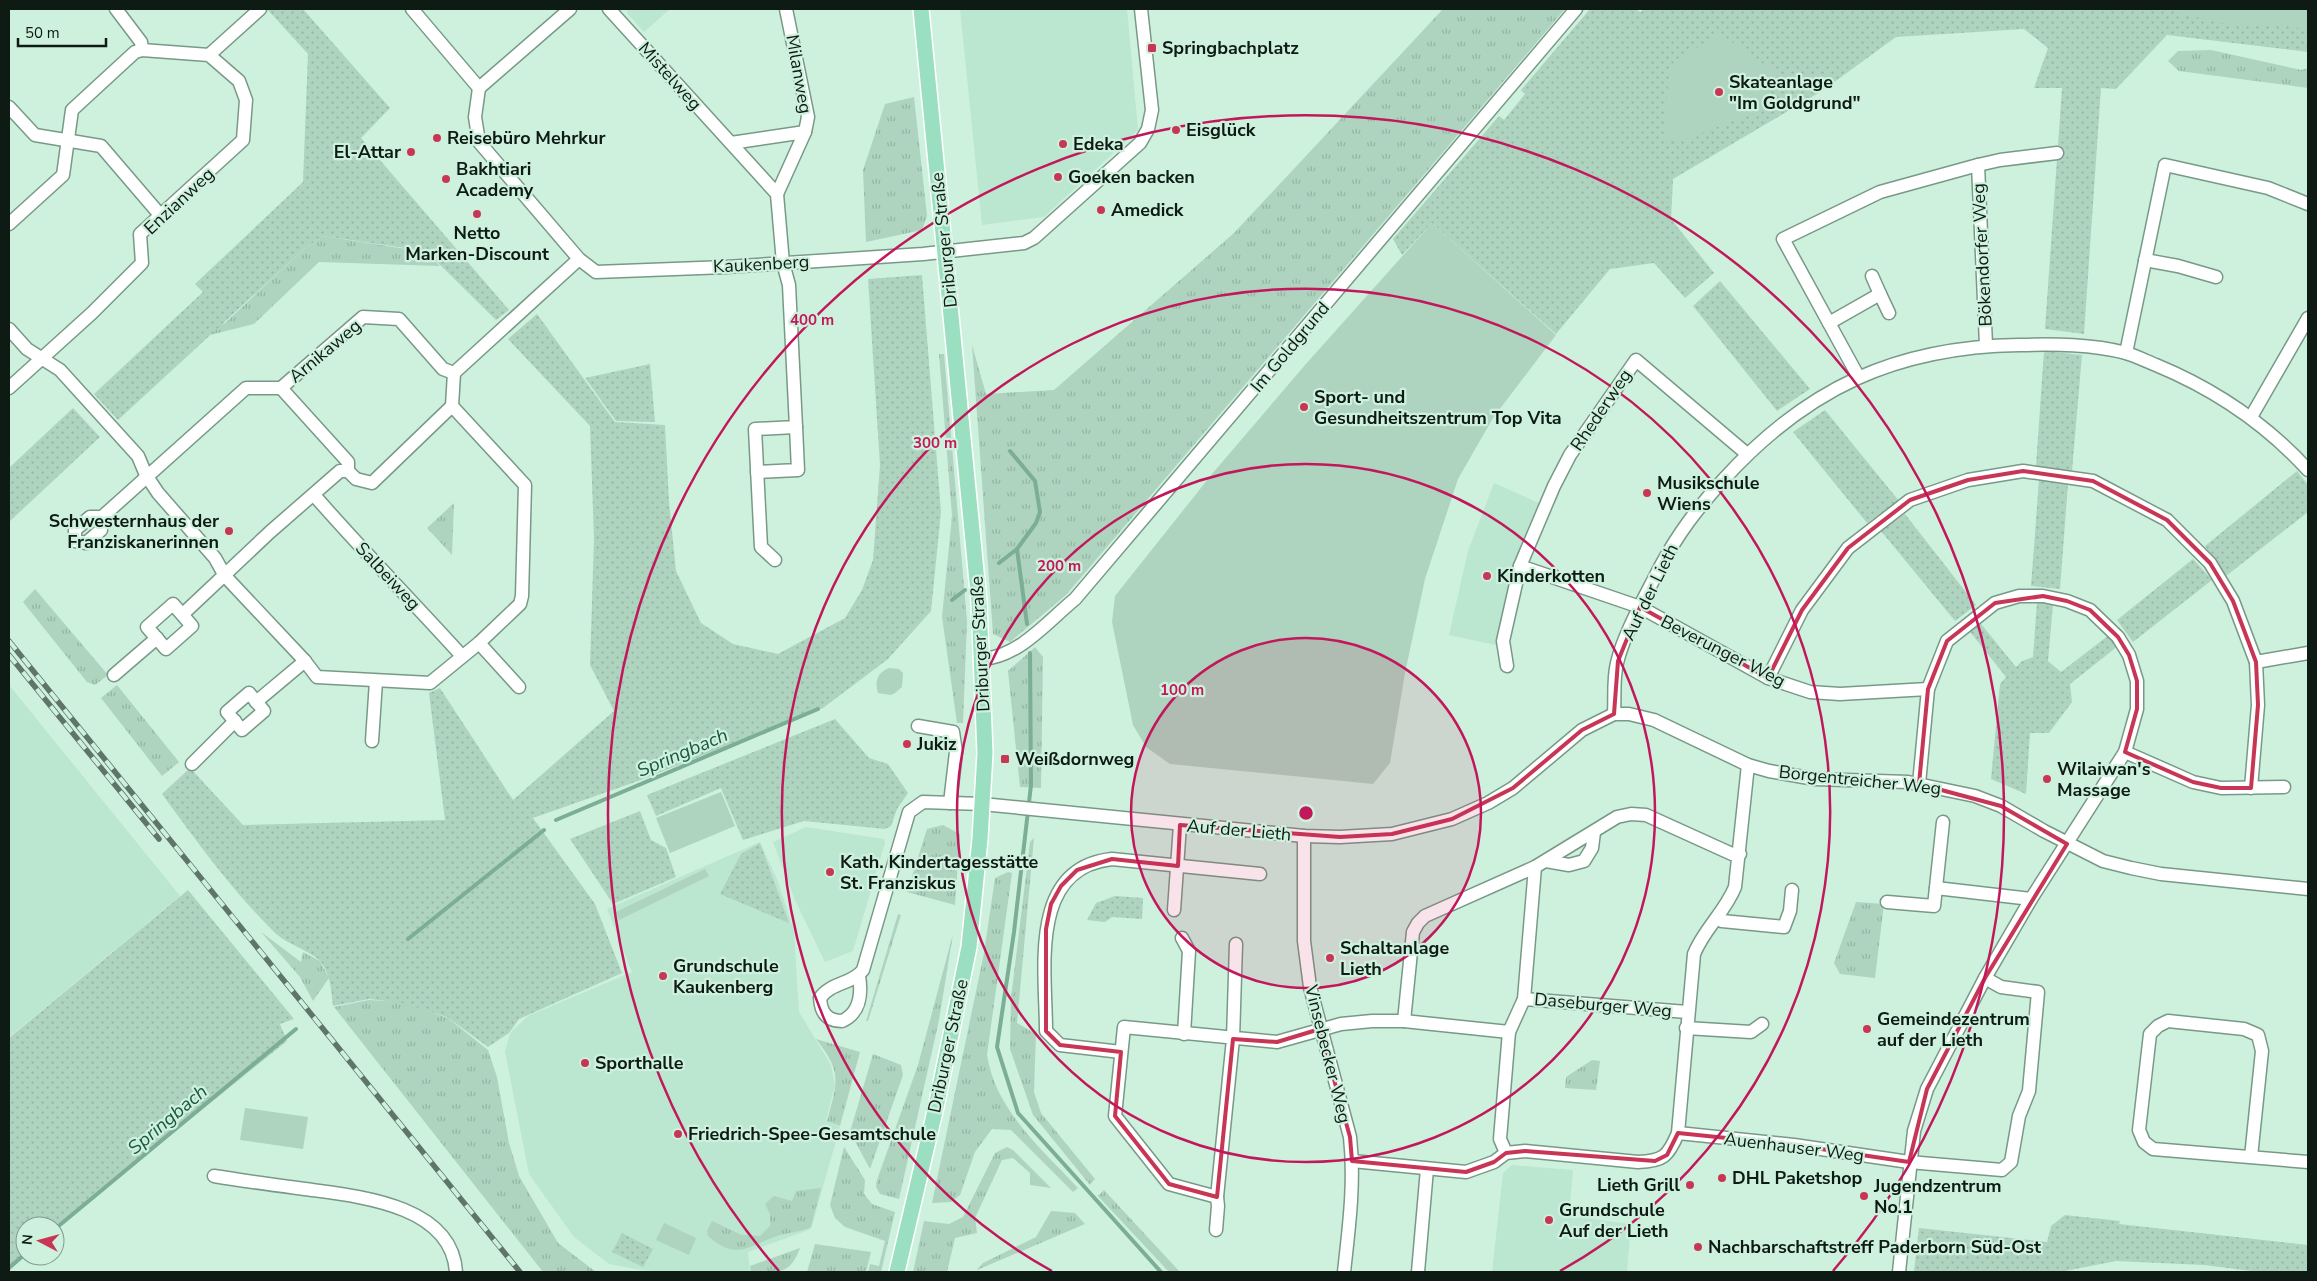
<svg xmlns="http://www.w3.org/2000/svg" width="2317" height="1281" viewBox="0 0 2317 1281" font-family="'Nunito Sans',sans-serif">
<defs>
<pattern id="grass-tufts" width="24" height="20" patternUnits="userSpaceOnUse" patternTransform="scale(1.25)"><rect width="24" height="20" fill="#aed3bf"/><path d="M3 7l-1-3M5 7V3M7 7l1-3M15 17l-1-3M17 17v-4M19 17l1-3" fill="none" stroke="#94b5a3"/></pattern>
<pattern id="park-dots" width="8" height="8" patternUnits="userSpaceOnUse" patternTransform="scale(1.25)"><rect width="8" height="8" fill="#aed3bf"/><path d="M2 2h.1M6 6h.1" fill="none" stroke="#94b5a3" stroke-width="1.8" stroke-linecap="round"/></pattern>
</defs>
<rect width="100%" height="100%" fill="#cef1de"/>
<g fill="#bbe6cf">
<polygon points="627,9 670,9 644,32 627,13"/>
<polygon points="960,9 1127,9 1138,130 1044,217 982,225"/>
<polygon points="1494,483 1539,503 1526,534 1505,599 1496,645 1449,635 1468,551"/>
<polygon points="9,685 180,896 9,1037"/>
<polygon points="806,827 884,839 885,843 853,951 825,962 795,900 773,842"/>
<polygon points="760,842 777,879 794,931 799,1012 831,1065 835,1085 826,1120 840,1127 811,1229 748,1252 750,1272 669,1272 641,1270 609,1264 574,1237 529,1174 505,1052 510,1033 528,1016 632,972 607,909"/>
<polygon points="1512,1165 1573,1170 1569,1216 1631,1224 1627,1272 1492,1272 1503,1173"/>
</g>
<g fill="url(#grass-tufts)">
<polygon points="1443,9 1565,9 1066,595 1010,642 993,634 972,345 986,394 1054,390 1234,233"/>
<polygon points="2211,50 2301,70 2308,68 2308,88 2179,71 2168,61 2178,51"/>
<polygon points="914,97 927,216 922,230 866,242 863,170 885,104"/>
<polygon points="323,236 426,252 440,266 319,262 254,324 210,335 213,323 224,324 305,248"/>
<polygon points="939,354 944,354 967,621 963,723 957,723 942,617 952,516"/>
<polygon points="454,503 452,555 427,528"/>
<polygon points="35,589 108,675 95,685 87,682 23,602"/>
<polygon points="1035,647 1043,657 1041,788 1020,787 1008,671"/>
<polygon points="117,685 179,762 162,776 101,698"/>
<polygon points="943,825 960,834 955,905 907,892 927,829"/>
<polygon points="1034,838 1017,1023 1036,1034 1034,1092 1041,1113 1095,1179 1090,1185 1033,1115 1010,1049 1011,998 1030,842"/>
<path d="M1008,872L1012,873L987,1055C996,1111 1041,1148 1078,1188L1073,1192L1011,1130L992,1129L975,1152L960,1195L951,1202L932,1203L984,953L995,878Z"/>
<polygon points="1856,902 1884,904 1875,978 1840,974 1834,963"/>
<polygon points="898,914 901,915 868,1021 866,1021"/>
<polygon points="261,932 301,962 303,952 320,961 329,978 313,1001 300,977"/>
<polygon points="953,934 939,1020 899,1199 880,1194 876,1187 877,1180 918,1065"/>
<polygon points="369,1000 403,1002 448,1018 488,1050 497,1077 509,1143 519,1176 558,1243 596,1272 543,1272 334,1007"/>
<path d="M816,1039L860,1052L840,1126L827,1121C838,1081 842,1072 816,1039Z"/>
<polygon points="873,1054 901,1065 903,1075 870,1169 850,1132"/>
<polygon points="1592,1060 1600,1061 1596,1090 1565,1088 1566,1077"/>
<polygon points="844,1147 865,1180 864,1194 872,1204 895,1212 881,1272 868,1272 870,1264 879,1266 885,1241 845,1227 835,1218 830,1205"/>
<polygon points="1007,1147 1013,1150 1051,1188 1030,1185 1030,1173 1013,1158 1002,1160 975,1218 977,1233 955,1238 947,1272 913,1272 924,1221 949,1224 963,1217 995,1153"/>
<path d="M821,1188L811,1227C801,1232 791,1232 780,1235C749,1245 737,1262 708,1236L707,1231L712,1221L742,1235L760,1236L770,1226V1214L765,1204L774,1196L792,1201L796,1191Z"/>
<polygon points="1104,1190 1180,1272 1169,1272 1098,1196"/>
<polygon points="1051,1211 1075,1213 1085,1224 977,1270 983,1263 1036,1237"/>
<polygon points="815,1244 871,1252 866,1272 807,1272"/>
<path d="M800,1248C790,1276 777,1272 751,1272L750,1266Z"/>
</g>
<g fill="url(#park-dots)">
<polygon points="267,9 303,9 390,108 361,138 509,310 496,320 426,251 323,236 305,248 118,420 94,394 203,292 195,284 303,182 308,54"/>
<polygon points="1590,9 1636,9 1640,12 1645,9 2308,9 2308,52 2167,35 2116,89 2101,88 2084,334 2045,329 2062,88 2034,88 2048,48 2024,29 1896,37 1822,91 1673,179 1671,219 1714,273 1685,298 1654,263 1610,269 1556,334 1432,223 1402,255 1393,239 1499,116 1504,120 1525,94 1521,90"/>
<path d="M922,275L941,512L931,611L888,659L823,708L638,781L533,818L595,904L622,973L519,1019L509,1033L488,1047L447,1017L403,1003L369,999L333,1006C331,990 331,976 321,962C313,952 284,943 273,931C231,889 197,842 162,794L190,768L243,825L445,820L429,693L440,688L513,800L614,711L590,665L594,539L590,426L508,339L537,314L615,422L665,425L669,502L676,571L701,623L733,644L778,654L845,618L862,590L873,560L880,465L868,279Z"/>
<polygon points="1720,281 1810,389 1777,411 1693,306"/>
<polygon points="2044,351 2082,355 2072,471 2036,466"/>
<polygon points="650,364 655,422 616,421 585,378"/>
<polygon points="73,408 100,437 9,522 9,468"/>
<polygon points="1825,410 1899,501 1867,523 1793,432"/>
<polygon points="2297,471 2308,485 2308,512 2226,576 2205,546"/>
<polygon points="2039,480 2068,484 2060,589 2031,586"/>
<polygon points="1905,514 1976,605 1955,621 1881,531"/>
<polygon points="2193,559 2212,580 2133,642 2117,620"/>
<polygon points="2037,602 2053,604 2048,661 2061,672 2109,635 2118,646 2070,684 2072,702 2049,733 2030,733 2026,794 1991,779 2000,684 2006,677 1967,628 1977,619 2016,667 2022,661 2033,657"/>
<polygon points="835,719 869,758 888,764 908,793 897,809 891,826 885,829 804,821 743,840 721,788 656,816 647,795"/>
<polygon points="640,811 651,840 666,848 676,877 613,904 570,839"/>
<polygon points="760,843 789,923 720,894 741,854"/>
<polygon points="188,890 294,1019 280,1024 287,1041 55,1229 55,1226 25,1226 25,1254 9,1267 9,1038"/>
<polygon points="1115,896 1143,898 1142,919 1112,917 1105,922 1087,920 1096,903"/>
<polygon points="2065,1215 2120,1221 2119,1224 2308,1245 2308,1272 2259,1272 2204,1265 2116,1261 2060,1272 1914,1271 1919,1228 2047,1242 2051,1226"/>
<polygon points="622,1233 653,1249 643,1267 612,1252"/>
</g>
<g fill="#aed3bf">
<polygon points="2182,9 2308,9 2308,30 2282,24 2235,26 2179,13"/>
<polygon points="1719,33 1778,74 1762,110 1681,141 1663,139 1670,65"/>
<polygon points="1432,223 1556,335 1493,418 1458,479 1425,579 1405,673 1390,763 1373,784 1170,764 1146,747 1133,725 1112,622 1115,596 1212,474 1305,365"/>
<path d="M889,668L899,669L903,673L902,687L895,693L891,695L878,693C874,681 878,672 889,668Z"/>
<polygon points="721,792 735,826 670,853 656,818"/>
<polygon points="705,869 709,876 619,920 616,912"/>
<polygon points="245,1108 308,1117 303,1149 240,1140"/>
<polygon points="664,1223 696,1238 689,1255 656,1240"/>
</g>
<g fill="none" stroke-linecap="round" stroke-linejoin="round">
<g stroke="#7bae94" stroke-width="4">
<polyline points="1017,549 1027,624"/>
<polyline points="999,563 1017,549 1036,523 1040,512 1035,481 1010,451"/>
<polyline points="952,600 965,590"/>
<polyline points="1030,653 1031,785 1014,932 997,1047 1018,1113 1161,1272"/>
<polyline points="556,820 818,709"/>
<polyline points="408,939 544,830"/>
<polyline points="55,1229 296,1029"/>
<polyline points="9,1268 25,1254"/>
</g>
<g stroke="#789987" stroke-width="15">
<g id="minor">
<polyline points="116,9 141,42 142,50"/>
<polyline points="412,9 479,88 475,117 479,142 579,259 596,272 726,267 923,254 1024,243 1034,238 1140,143 1148,129 1152,110 1141,9"/>
<polyline points="609,9 777,194 783,263 789,285 796,427 755,429 761,547 775,560"/>
<polyline points="209,55 260,9"/>
<polyline points="479,88 570,9"/>
<polyline points="9,107 35,135 101,146 161,216"/>
<polyline points="731,143 805,132"/>
<polyline points="1978,165 2000,160 2057,153"/>
<polyline points="777,194 805,132 808,117 786,9"/>
<polyline points="9,224 63,175 72,110 135,52 142,50 209,55 239,81 246,100 243,140 140,234 142,263 92,313 9,388"/>
<polyline points="2145,260 2178,266 2216,277"/>
<polyline points="1872,276 1880,294"/>
<polyline points="1829,323 1880,294 1889,313"/>
<polyline points="9,329 27,349 60,370 138,456 146,475 158,493 215,558 225,576 304,660 317,677 430,683 479,643 520,604 522,596 525,485 452,406 454,373"/>
<polyline points="2126,353 2165,165 2268,188 2308,204"/>
<polyline points="1858,376 1783,239 1880,192 1978,165 1986,345"/>
<polyline points="281,388 348,462 348,471 356,479 372,483 452,406"/>
<polyline points="2251,417 2308,318"/>
<polyline points="1747,454 1636,360 1570,455 1554,486 1520,566 1640,607 1768,678 1810,692 1840,694 1928,689"/>
<polyline points="757,472 798,470 796,427"/>
<path d="M314,495C362,550 413,602 462,656"/>
<polyline points="102,517 101,530 86,543 75,541 75,530 90,517 102,517 246,388 281,388 363,317 399,319 443,369 454,373 579,259"/>
<polygon points="173,604 192,626 166,649 147,627"/>
<polyline points="183,614 270,532 340,471 348,471"/>
<polyline points="479,643 519,687"/>
<path d="M983,659C1020,656 1048,621 1075,599L1576,9"/>
<polyline points="2256,662 2308,653"/>
<polyline points="1507,666 1503,641 1520,566"/>
<polyline points="114,675 157,638"/>
<polyline points="1768,678 1802,610 1848,548 1910,500 1968,480 2023,471 2093,481 2167,520 2210,563 2233,601 2256,662 2258,705 2251,788"/>
<polygon points="249,693 264,711 242,730 227,712"/>
<polyline points="256,702 305,661"/>
<path d="M1614,714C1615,697 1613,679 1617,663C1624,633 1645,597 1659,569C1679,532 1696,510 1724,479C1807,388 1896,347 2019,345C2054,344 2092,344 2126,353C2136,356 2146,361 2156,365C2214,389 2266,424 2308,470"/>
<polyline points="918,726 953,732 956,752 950,803"/>
<polyline points="372,741 376,681"/>
<polyline points="2125,752 2193,782 2221,788 2284,787"/>
<polyline points="192,764 235,721"/>
<path d="M1304,836V941L1310,987L1350,1137C1355,1182 1349,1227 1344,1272"/>
<polyline points="1546,861 1569,865 1584,861 1592,848 1594,832"/>
<polyline points="1936,888 2031,899"/>
<polyline points="1887,902 1934,906 1943,822"/>
<polyline points="1174,910 1180,825"/>
<polyline points="1717,918 1722,921 1784,927 1790,911 1792,890"/>
<polyline points="1182,938 1189,951 1184,1034"/>
<polyline points="1236,944 1233,1039 1217,1197 1169,1184 1115,1116 1124,1027 1277,1042 1341,1024 1372,1021 1404,1021 1509,1032 1524,999 1687,1012"/>
<path d="M859,976C862,994 860,1013 842,1021C827,1021 821,1013 820,998C831,982 853,984 863,970L909,812L923,802L982,804L1304,836L1340,837L1392,834L1452,819L1488,803L1513,788L1582,730L1614,714H1629L1654,720L1748,765L1769,771L1815,779L1908,782L1975,796L2001,806L2044,831L2103,861L2131,868L2161,874L2308,889"/>
<polyline points="1524,999 1535,867"/>
<polyline points="1404,1021 1413,932 1418,923 1425,916 1535,867 1617,817 1631,814 1646,815 1732,854 1740,854"/>
<polyline points="1686,1028 1751,1032 1762,1024"/>
<path d="M1121,1052L1060,1045L1046,1031C1046,970 1028,868 1112,859L1260,874"/>
<polyline points="1678,1133 1794,1145 1909,1162 2002,1170 2011,1162 2019,1116 2029,1091 2038,992 2001,987 1985,978"/>
<polyline points="1506,1153 1500,1139 1509,1032"/>
<polyline points="2251,1157 2262,1051 2258,1035 2244,1029 2168,1021 2158,1026 2150,1034 2139,1130 2144,1142 2153,1149 2308,1162"/>
<path d="M1352,1161L1466,1172L1494,1162L1506,1153L1525,1151L1638,1162C1663,1161 1668,1157 1678,1133L1694,954C1704,929 1725,912 1735,887L1748,765"/>
<path d="M214,1176C244,1181 275,1185 305,1189C356,1196 452,1204 456,1272"/>
<polyline points="1216,1230 1218,1206 1217,1197"/>
<polyline points="1418,1272 1427,1169"/>
<polyline points="1899,1272 1914,1131 1927,1089 1985,978 2031,899 2125,752 2137,709 2137,681 2129,655 2118,637 2090,610 2067,601 2043,596 2019,596 1995,603 1947,641 1928,689 1919,784"/>
</g>
</g>
<g stroke="#fff" stroke-width="18">
<polyline id="major" points="897,1272 936,1107 969,947 980,839 985,753 979,602 921,9"/>
</g>
<use href="#minor" stroke="#fff" stroke-width="12"/>
<use href="#major" stroke="#9ae0c0" stroke-width="15"/>
<g stroke="#5f7569" stroke-width="5.5">
<g id="rail">
<polyline points="9,641 520,1272"/>
<polyline points="9,655 159,839"/>
</g>
</g>
<use href="#rail" stroke="#cef1de" stroke-width="4" stroke-dasharray="11" stroke-linecap="butt"/>
</g>
<path fill="none" stroke="#c73755" stroke-width="4" stroke-linejoin="round" d="M2023,471L2093,481L2167,520L2210,563L2233,601L2256,662L2258,705L2251,788H2221L2193,782L2125,752L2137,709V681L2129,655L2118,637L2090,610L2067,601L2043,596L1995,603L1947,641L1928,689L1919,784L2001,806L2067,844L1985,978L1927,1089L1909,1162L1794,1145L1678,1133L1667,1155L1655,1161L1525,1151L1506,1153L1494,1162L1466,1172L1352,1161L1350,1137L1320,1029L1277,1042L1233,1039L1217,1197L1169,1184L1115,1116L1121,1052L1060,1045L1046,1031V929L1051,904L1061,886L1077,870L1112,859L1178,866L1180,825L1340,837L1392,834L1452,819L1513,788L1582,730L1614,714L1618,661L1640,607L1768,678L1802,610L1848,548L1910,500L1968,480Z"/>
<circle cx="1306" cy="813" r="175" fill="#c2185b" fill-opacity=".12"/>
<g fill="none" stroke="#c2185b" stroke-width="2.5">
<circle cx="1306" cy="813" r="175"/>
<circle cx="1306" cy="813" r="349"/>
<path d="M1052 1271A524 524 0 1 1 1560 1271"/>
<path d="M779 1271A698 698 0 1 1 1833 1271"/>
</g>
<g fill="#c73755" stroke="#cef1de" stroke-width="2">
<rect x="1147" y="43" width="10" height="10" rx="2.5"/>
<circle cx="1719" cy="92" r="5"/>
<circle cx="1176" cy="130" r="5"/>
<circle cx="437" cy="138" r="5"/>
<circle cx="1063" cy="144" r="5"/>
<circle cx="411" cy="152" r="5"/>
<circle cx="1058" cy="177" r="5"/>
<circle cx="446" cy="179" r="5"/>
<circle cx="1101" cy="210" r="5"/>
<circle cx="477" cy="214" r="5"/>
<circle cx="1304" cy="407" r="5"/>
<circle cx="1647" cy="493" r="5"/>
<circle cx="229" cy="531" r="5"/>
<circle cx="1487" cy="576" r="5"/>
<circle cx="907" cy="744" r="5"/>
<rect x="1000" y="754" width="10" height="10" rx="2.5"/>
<circle cx="2047" cy="779" r="5"/>
<circle cx="830" cy="872" r="5"/>
<circle cx="1330" cy="958" r="5"/>
<circle cx="663" cy="976" r="5"/>
<circle cx="1867" cy="1029" r="5"/>
<circle cx="585" cy="1063" r="5"/>
<circle cx="678" cy="1134" r="5"/>
<circle cx="1722" cy="1178" r="5"/>
<circle cx="1690" cy="1185" r="5"/>
<circle cx="1864" cy="1196" r="5"/>
<circle cx="1549" cy="1220" r="5"/>
<circle cx="1698" cy="1247" r="5"/>
</g>
<g text-anchor="middle" stroke-width="4.5" stroke-linejoin="round" paint-order="stroke">
<g font-size="18" font-weight="bold" fill="#0e1b14" stroke="#cef1de" text-anchor="start">
<text x="1162" y="54">Springbachplatz</text>
<text x="1729" y="88">Skateanlage<tspan x="1729" dy="21">"Im Goldgrund"</tspan></text>
<text x="1186" y="136">Eisglück</text>
<text x="447" y="144">Reisebüro Mehrkur</text>
<text x="1073" y="150">Edeka</text>
<text x="401" y="158" text-anchor="end">El-Attar</text>
<text x="456" y="175">Bakhtiari<tspan x="456" dy="21">Academy</tspan></text>
<text x="1068" y="183">Goeken backen</text>
<text x="1111" y="216">Amedick</text>
<text x="477" y="239" text-anchor="middle">Netto<tspan x="477" dy="21">Marken-Discount</tspan></text>
<text x="1314" y="403">Sport- und<tspan x="1314" dy="21">Gesundheitszentrum Top Vita</tspan></text>
<text x="1657" y="489">Musikschule<tspan x="1657" dy="21">Wiens</tspan></text>
<text x="219" y="527" text-anchor="end">Schwesternhaus der<tspan x="219" dy="21">Franziskanerinnen</tspan></text>
<text x="1497" y="582">Kinderkotten</text>
<text x="917" y="750">Jukiz</text>
<text x="1015" y="765">Weißdornweg</text>
<text x="2057" y="775">Wilaiwan's<tspan x="2057" dy="21">Massage</tspan></text>
<text x="840" y="868">Kath. Kindertagesstätte<tspan x="840" dy="21">St. Franziskus</tspan></text>
<text x="1340" y="954">Schaltanlage<tspan x="1340" dy="21">Lieth</tspan></text>
<text x="673" y="972">Grundschule<tspan x="673" dy="21">Kaukenberg</tspan></text>
<text x="1877" y="1025">Gemeindezentrum<tspan x="1877" dy="21">auf der Lieth</tspan></text>
<text x="595" y="1069">Sporthalle</text>
<text x="688" y="1140">Friedrich-Spee-Gesamtschule</text>
<text x="1732" y="1184">DHL Paketshop</text>
<text x="1680" y="1191" text-anchor="end">Lieth Grill</text>
<text x="1874" y="1192">Jugendzentrum<tspan x="1874" dy="21">No.1</tspan></text>
<text x="1559" y="1216">Grundschule<tspan x="1559" dy="21">Auf der Lieth</tspan></text>
<text x="1708" y="1253">Nachbarschaftstreff Paderborn Süd-Ost</text>
</g>
<g font-size="18" fill="#0e1b14" stroke="#cef1de">
<text transform="translate(799 74) rotate(80)" y="6">Milanweg</text>
<text transform="translate(670 76) rotate(48)" y="6">Mistelweg</text>
<text transform="translate(179 201) rotate(-43)" y="6">Enzianweg</text>
<text transform="translate(944 240) rotate(-96)" y="6">Driburger Straße</text>
<text transform="translate(1982 255) rotate(-93)" y="6">Bökendorfer Weg</text>
<text transform="translate(761 264) rotate(-3)" y="6">Kaukenberg</text>
<text transform="translate(1290 347) rotate(-50)" y="6">Im Goldgrund</text>
<text transform="translate(325 351) rotate(-40)" y="6">Arnikaweg</text>
<text transform="translate(1601 410) rotate(-56)" y="6">Rhederweg</text>
<text transform="translate(388 576) rotate(47)" y="6">Salbeiweg</text>
<text transform="translate(1650 592) rotate(-64)" y="6">Auf der Lieth</text>
<text transform="translate(980 644) rotate(-93)" y="6">Driburger Straße</text>
<text transform="translate(1723 651) rotate(27)" y="6">Beverunger Weg</text>
<text transform="translate(1860 780) rotate(6)" y="6">Borgentreicher Weg</text>
<text transform="translate(1239 830) rotate(5)" y="6">Auf der Lieth</text>
<text transform="translate(1603 1005) rotate(5)" y="6">Daseburger Weg</text>
<text transform="translate(948 1046) rotate(-78)" y="6">Driburger Straße</text>
<text transform="translate(1328 1054) rotate(76)" y="6">Vinsebecker Weg</text>
<text transform="translate(1794 1147) rotate(7)" y="6">Auenhauser Weg</text>
</g>
<g font-size="19" font-style="italic" fill="#1a583d" stroke="#cef1de">
<text transform="translate(682 752) rotate(-23)" y="7">Springbach</text>
<text transform="translate(167 1119) rotate(-40)" y="7">Springbach</text>
</g>
</g>
<circle cx="1306" cy="813" r="8" fill="#c2185b" stroke="#cef1de" stroke-width="2.5"/>
<g font-size="15" text-anchor="middle" font-weight="bold" fill="#c2185b" stroke="#cef1de" stroke-width="4.5" stroke-linejoin="round" paint-order="stroke">
<text x="812" y="325">400 m</text>
<text x="935" y="448">300 m</text>
<text x="1059" y="571">200 m</text>
<text x="1182" y="695">100 m</text>
</g>
<rect width="2317" height="1281" fill="none" stroke="#0e1b14" stroke-width="20"/>
<g transform="translate(40 1241) rotate(276)"><circle r="24" fill="#cef1de" stroke="#819b8d"/>
<path d="M0-4L9 19L0 12L-9 19Z" fill="#c73755"/>
<text y="-8" font-size="14" font-weight="bold" text-anchor="middle" fill="#0e1b14">N</text>
</g>
<path d="M18 38v8h88v-8" fill="none" stroke="#0e1b14" stroke-width="2.5"/>
<text x="25" y="38" font-size="15" fill="#0e1b14" stroke="#cef1de" stroke-width="4" paint-order="stroke">50 m</text>
</svg>
